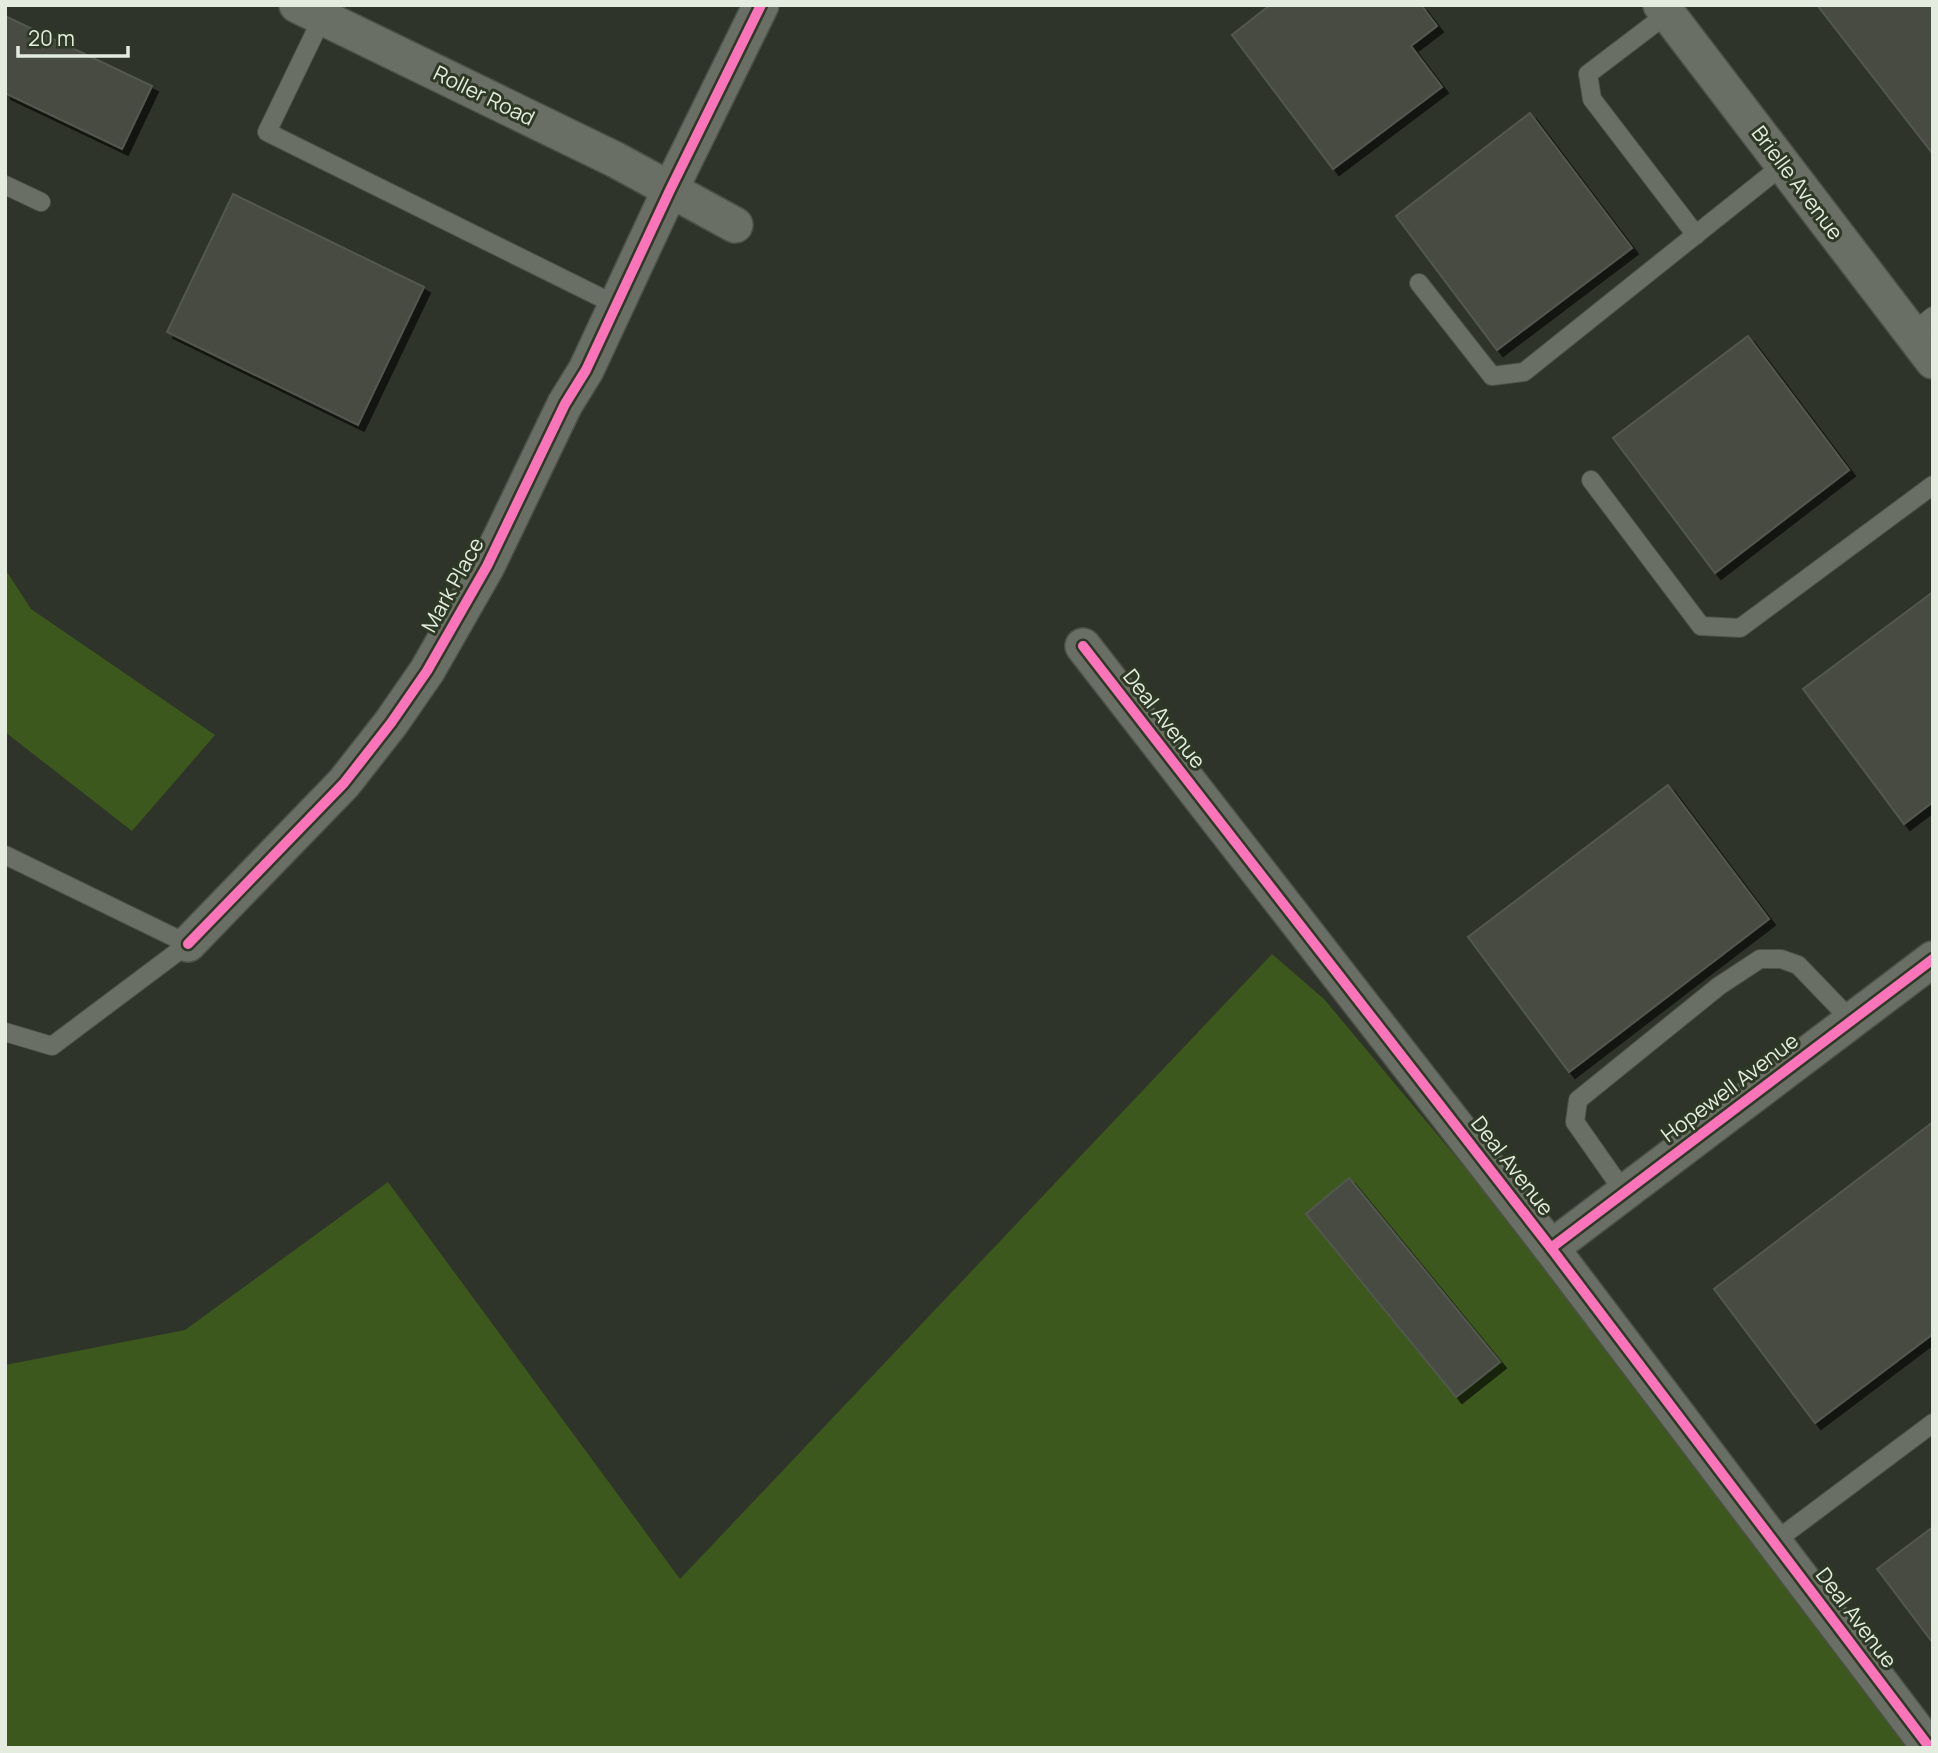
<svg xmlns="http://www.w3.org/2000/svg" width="1938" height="1753" viewBox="0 0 1938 1753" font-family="Manrope,sans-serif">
<defs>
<filter id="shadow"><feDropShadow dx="6" dy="6" stdDeviation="0" flood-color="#0009"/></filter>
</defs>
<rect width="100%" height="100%" fill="#2e3429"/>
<g fill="#3c581d">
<polygon points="5,569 31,609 215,735 132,831 5,732"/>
<polygon points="1272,954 1324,999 1933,1727 1933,1748 5,1748 5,1365 185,1330 388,1182 680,1579"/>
</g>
<g fill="#464b43" stroke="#53584f" stroke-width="2" filter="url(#shadow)">
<polygon points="1270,5 1421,5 1437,26 1411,46 1442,87 1333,169 1232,35"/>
<polygon points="1817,5 1933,5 1933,154"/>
<polygon points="5,16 152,86 122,149 5,93"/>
<polygon points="1530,113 1632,248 1497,350 1396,216"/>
<polygon points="233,194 424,287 358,425 167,332"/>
<polygon points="1748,336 1849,470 1715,573 1613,438"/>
<polygon points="1933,592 1933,802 1904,824 1803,689"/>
<polygon points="1668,785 1769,919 1569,1072 1468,937"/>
<polygon points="1933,1122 1933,1334 1815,1423 1714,1289"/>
<polygon points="1349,1178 1500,1362 1456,1397 1306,1214"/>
<polygon points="1933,1527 1933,1643 1877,1569"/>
</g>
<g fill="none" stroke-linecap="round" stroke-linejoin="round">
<g stroke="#4c5148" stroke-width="20">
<g id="lane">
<polyline points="1667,14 1588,74 1592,99 1696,235"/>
<polyline points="322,18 267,132 616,305"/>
<polyline points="5,185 41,202"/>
<polyline points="1419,283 1492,376 1524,372 1783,165"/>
<polyline points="1912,333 1933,316"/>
<polyline points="1591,480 1701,626 1740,628 1933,485"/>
<polyline points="5,855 188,944 52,1046 5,1032"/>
<polyline points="1624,1192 1575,1122 1578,1100 1719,986 1760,959 1781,959 1798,965 1851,1020"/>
<polyline points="1774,1542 1933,1423"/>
</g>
</g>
<g stroke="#4c5148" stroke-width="38">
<g id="street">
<polyline points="297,5 616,160 735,225"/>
<polyline points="1661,5 1933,361"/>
<polyline points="1083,646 1551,1248 1930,1748"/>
<polyline points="188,944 344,783 391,723 427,671 487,566 565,404 586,370 670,190 761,5"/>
<polyline points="1551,1248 1933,959"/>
</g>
</g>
<use href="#lane" stroke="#6a6f66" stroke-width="18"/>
<use href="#street" stroke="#6a6f66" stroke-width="35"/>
<g stroke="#2d3825" stroke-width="15">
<g id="cycleway">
<polyline points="1083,646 1551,1248 1930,1748"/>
<polyline points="188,944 344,783 391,723 427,671 487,566 565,404 586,370 670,190 761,5"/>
<polyline points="1551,1248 1933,959"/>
</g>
</g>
<use href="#cycleway" stroke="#fb73b8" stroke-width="10"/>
</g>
<g text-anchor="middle" stroke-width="6" stroke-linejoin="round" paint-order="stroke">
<g font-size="21" fill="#e4ebdf" stroke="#2d3825">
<text transform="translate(484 96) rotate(26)" y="7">Roller Road</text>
<text transform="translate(1797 183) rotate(53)" y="7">Brielle Avenue</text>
<text transform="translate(453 585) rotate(-61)" y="7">Mark Place</text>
<text transform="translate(1164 719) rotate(52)" y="7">Deal Avenue</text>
<text transform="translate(1730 1088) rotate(-37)" y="7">Hopewell Avenue</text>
<text transform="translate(1512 1166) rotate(52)" y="7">Deal Avenue</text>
<text transform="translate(1856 1618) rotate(53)" y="7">Deal Avenue</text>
</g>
</g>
<rect width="1938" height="1753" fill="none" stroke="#e4ebdf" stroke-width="14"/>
<path d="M18 46v10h110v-10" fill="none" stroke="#e4ebdf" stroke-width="3.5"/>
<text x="28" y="46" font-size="21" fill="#e4ebdf" stroke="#2d3825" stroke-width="5" paint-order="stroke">20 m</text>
</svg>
